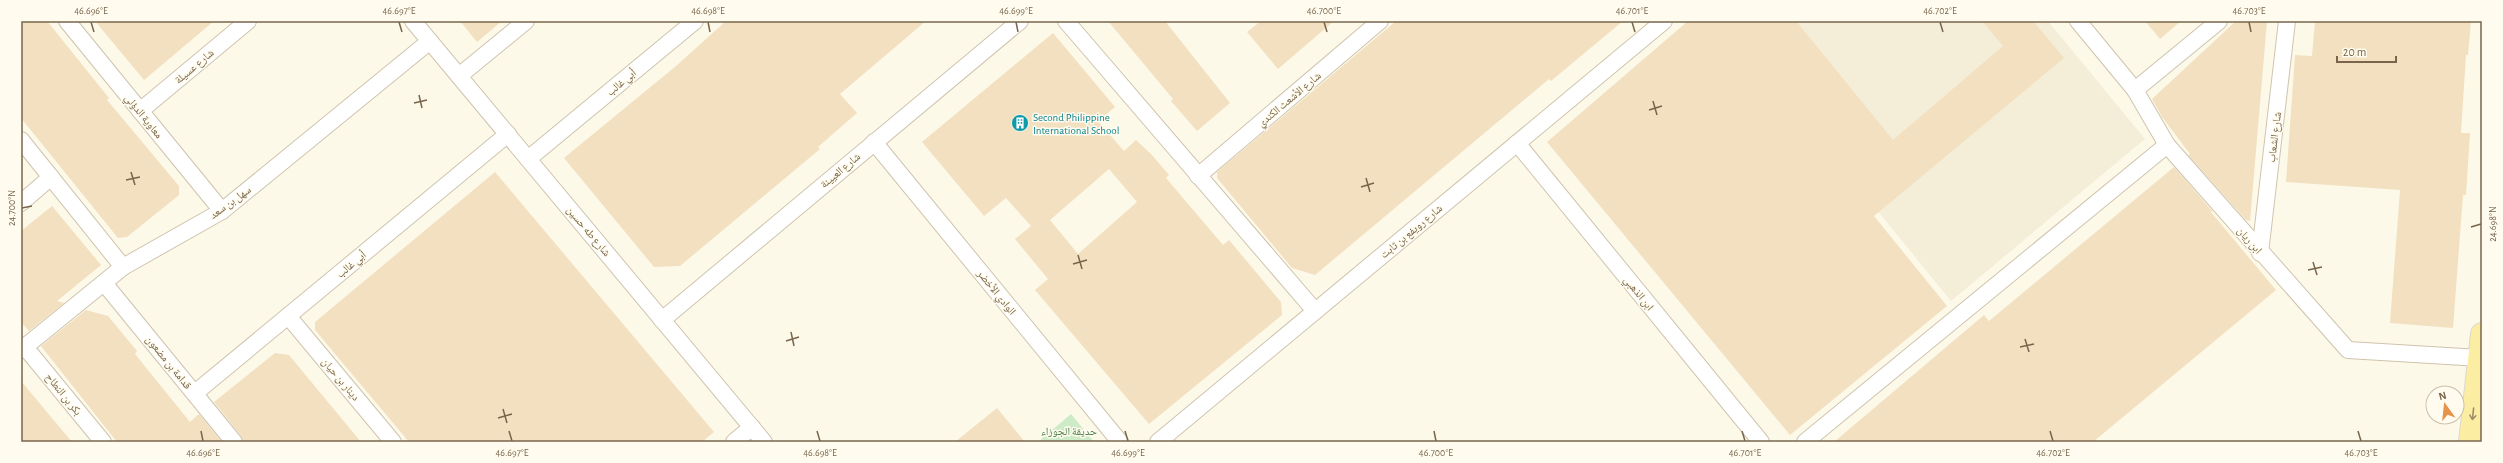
<svg xmlns="http://www.w3.org/2000/svg" width="2503" height="463" viewBox="0 0 2503 463" font-family="'Alegreya Sans','Noto Naskh Arabic',sans-serif">
<rect width="100%" height="100%" fill="#fdf9e9"/>
<polygon fill="#f4edd7" points="1723,21 2048,21 2145,139 1951,301"/>
<polygon fill="#cdebc6" points="1071,414 1094,442 1038,442"/>
<g fill="#f2e0c0" fill-rule="evenodd">
<polygon points="21,21 47,21 109,98 107,100 179,186 179,195 127,237 118,238 21,118"/>
<polygon points="95,21 214,21 144,80"/>
<polygon points="460,21 502,21 477,42"/>
<polygon points="726,21 926,21 840,94 857,113 818,147 820,149 680,266 654,267 564,158 676,66"/>
<polygon points="1108,21 1165,21 1230,103 1197,131 1171,101 1173,99"/>
<polygon points="1261,21 1334,21 1278,69 1247,32"/>
<polygon points="1396,21 1623,21 1551,81 1549,79 1315,275 1292,268 1217,178 1217,172"/>
<polygon points="1688,21 1796,21 1893,140 2003,46 1982,21 2033,21 2064,58 1874,216 1947,306 1790,435 1547,142"/>
<polygon points="2145,21 2181,21 2160,39"/>
<polygon points="2236,21 2267,21 2250,221 2246,220 2188,155 2190,154 2162,117 2152,99"/>
<polygon points="2315,21 2471,21 2468,55 2466,55 2461,133 2470,133 2466,195 2463,195 2453,328 2390,323 2400,190 2286,182 2295,55 2312,56"/>
<path d="M1053,33L1115,107L1098,121L1124,151L1136,140L1152,155L1169,175L1166,178L1223,245L1229,240L1281,302L1282,315L1149,424L1035,290L1048,279L1015,239L1031,226L1006,198L984,216L922,142ZM1109,169L1137,202L1078,254L1050,220Z"/>
<polygon points="2174,167 2213,212 2210,211 2276,290 2093,442 1834,442 1984,315 1989,321"/>
<polygon points="495,172 714,432 702,442 409,442 315,330 315,322"/>
<polygon points="52,206 101,265 57,301 64,303 29,331 21,322 21,231"/>
<polygon points="86,310 108,316 137,351 135,354 190,422 199,414 222,442 117,442 41,346"/>
<polygon points="275,353 289,355 361,442 243,442 241,436 214,402"/>
<polygon points="21,381 72,442 21,442"/>
<polygon points="997,408 1025,442 955,442"/>
</g>
<g fill="none" stroke-linecap="round" stroke-linejoin="round">
<g stroke="#cfc4ae" stroke-width="18">
<g id="street">
<polyline points="67,21 222,211"/>
<polyline points="413,21 764,442"/>
<polyline points="1066,21 1315,311"/>
<polyline points="2078,21 2135,90 2167,145 2348,350 2480,358"/>
<polyline points="459,76 526,21"/>
<polyline points="2135,90 2219,21"/>
<polyline points="140,111 248,21"/>
<polyline points="21,140 123,267"/>
<polyline points="874,142 1120,442"/>
<polyline points="1517,143 1761,442"/>
<polyline points="528,159 695,21"/>
<polyline points="1198,176 1380,21"/>
<polyline points="21,203 51,177"/>
<polyline points="2260,253 2287,21"/>
<polyline points="104,283 234,442"/>
<polyline points="288,316 393,442"/>
<polyline points="662,320 1020,21"/>
<polyline points="25,347 103,442"/>
<polyline points="21,350 123,267 222,211 430,41"/>
<polyline points="195,393 508,134"/>
<polyline points="734,442 752,427"/>
<polyline points="1158,442 1664,21"/>
<polyline points="1805,442 2167,145"/>
</g>
</g>
<g stroke="#dcd7d0" stroke-width="24">
<polyline id="primary" points="2470,442 2482,334"/>
</g>
<use href="#street" stroke="#fff" stroke-width="16"/>
<use href="#primary" stroke="#fbeea2" stroke-width="22"/>
</g>
<defs><path id="oneway-shaft" d="M-6 0H5M1.5-3L5.5 0L1.5 3" fill="none" stroke-width="1.6" stroke-linecap="round" stroke-linejoin="round"/></defs>
<use stroke="#9f8e66" href="#oneway-shaft" transform="translate(2473 414) rotate(96)"/>
<path fill="none" stroke="#78654c" stroke-width="1.5" d="M91,22L94,32M399,22L402,32M708,22L710,32M1016,22L1018,32M1324,22L1327,32M1632,22L1635,32M1940,22L1943,32M2249,22L2251,32M419,95L422,108M1653,101L1657,115M414,103L427,100M1649,110L1662,106M131,172L135,185M1366,178L1370,192M126,180L140,177M1361,187L1374,183M22,208L32,206M2471,227L2481,224M1078,255L1082,269M2313,262L2317,275M1073,264L1087,260M2308,270L2322,267M791,332L794,346M2025,339L2029,352M786,341L799,337M2020,347L2034,344M503,409L507,423M498,418L512,414M201,431L203,441M509,431L512,441M817,431L820,441M1125,431L1128,441M1434,431L1436,441M1742,431L1745,441M2050,431L2053,441M2358,431L2361,441"/>
<defs>
<g id="building-disc" transform="scale(0.9)"><circle r="9.5" fill="#0f9aa8" stroke="#fffcef"/><path d="M-4-6H4V6H1V3H-1V6H-4ZM-2.5-4.3h1.7v1.8h-1.7ZM.8-4.3h1.7v1.8H.8ZM-2.5-1h1.7V.8h-1.7ZM.8-1h1.7V.8H.8Z" fill="#fff"/></g>
</defs>
<g fill-rule="evenodd">
<use href="#building-disc" x="1020" y="123"/>
</g>
<g text-anchor="middle" stroke-width="3" stroke-linejoin="round" paint-order="stroke">
<g font-size="11" fill="#78654c" stroke="#fffcef">
<text transform="translate(194 66) rotate(-40)" y="4">شارع عسيلة</text>
<text transform="translate(621 82) rotate(-40)" y="4">أبي غالب</text>
<text transform="translate(1289 99) rotate(-40)" y="4">شارع الأشعث الكندي</text>
<text transform="translate(144 116) rotate(51)" y="4">معاوية الدؤلي</text>
<text transform="translate(2274 137) rotate(-83)" y="4">شارع الشعاب</text>
<text transform="translate(840 170) rotate(-40)" y="4">شارع العيينة</text>
<text transform="translate(230 202) rotate(-36)" y="4">سهل بن سعد</text>
<text transform="translate(589 231) rotate(50)" y="4">شارع طه حسين</text>
<text transform="translate(1411 231) rotate(-40)" y="4">شارع رويفع بن ثابت</text>
<text transform="translate(2250 240) rotate(49)" y="4">ابن ريان</text>
<text transform="translate(351 264) rotate(-40)" y="4">أبي غالب</text>
<text transform="translate(997 292) rotate(51)" y="4">الوادي الأخضر</text>
<text transform="translate(1639 293) rotate(51)" y="4">ابن الذهبي</text>
<text transform="translate(169 362) rotate(51)" y="4">قدامة بن مضعون</text>
<text transform="translate(341 379) rotate(50)" y="4">دينار بن حيان</text>
<text transform="translate(64 394) rotate(51)" y="4">بكر بن النطاح</text>
</g>
<g font-size="11" fill="#0d838f" stroke="#fffcef" text-anchor="start">
<text x="1033" y="121">Second Philippine<tspan x="1033" dy="13">International School</tspan></text>
</g>
<g font-size="11" fill="#477e43" stroke="#fffcef">
<text x="1069" y="435">حديقة الجوزاء</text>
</g>
</g>
<rect width="2503" height="463" fill="none" stroke="#fffcef" stroke-width="44"/>
<g transform="translate(2445 405) rotate(345)"><circle r="19" fill="#fffcef" stroke="#c9c0ae"/>
<path d="M0-3L7 15L0 10L-7 15Z" fill="#e6934e"/>
<text y="-6" font-size="11" font-weight="bold" text-anchor="middle" fill="#78654c">N</text>
</g>
<path d="M2337 56v6h59v-6" fill="none" stroke="#78654c" stroke-width="2"/>
<text x="2343" y="56" font-size="12" fill="#78654c" stroke="#fffcef" stroke-width="3" paint-order="stroke">20 m</text>
<rect x="22" y="22" width="2459" height="419" fill="none" stroke="#78654c" stroke-width="1.5"/>
<g font-size="10" text-anchor="middle" fill="#78654c">
<text x="91" y="14">46.696°E</text>
<text x="399" y="14">46.697°E</text>
<text x="708" y="14">46.698°E</text>
<text x="1016" y="14">46.699°E</text>
<text x="1324" y="14">46.700°E</text>
<text x="1632" y="14">46.701°E</text>
<text x="1940" y="14">46.702°E</text>
<text x="2249" y="14">46.703°E</text>
<text transform="translate(11 208) rotate(-90)" y="4">24.700°N</text>
<text transform="translate(2492 224) rotate(-90)" y="4">24.698°N</text>
<text x="203" y="456">46.696°E</text>
<text x="512" y="456">46.697°E</text>
<text x="820" y="456">46.698°E</text>
<text x="1128" y="456">46.699°E</text>
<text x="1436" y="456">46.700°E</text>
<text x="1745" y="456">46.701°E</text>
<text x="2053" y="456">46.702°E</text>
<text x="2361" y="456">46.703°E</text>
</g>
</svg>
